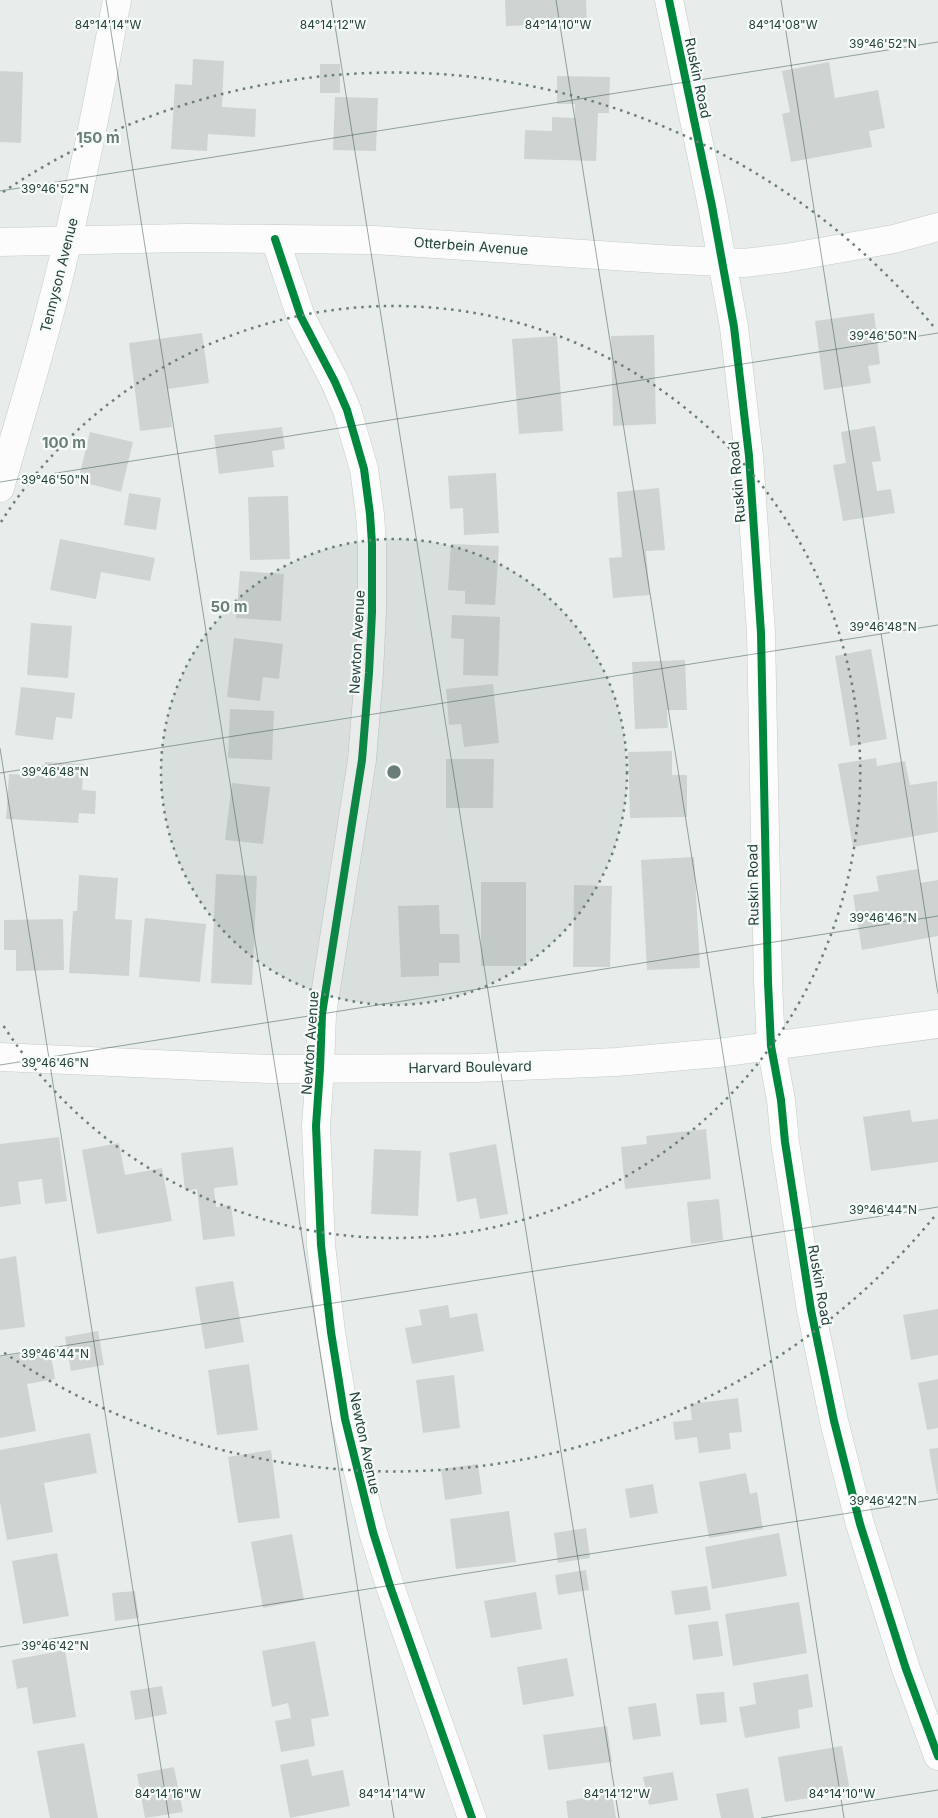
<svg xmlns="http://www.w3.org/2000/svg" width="938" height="1818" viewBox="0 0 938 1818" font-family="Inter,sans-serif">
<rect width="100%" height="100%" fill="#e8edeb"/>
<g fill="#cfd4d2">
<polygon points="505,0 586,0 587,23 506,26"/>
<polygon points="193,59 224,61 222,107 256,109 255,137 208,134 207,151 171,149 175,84 192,85"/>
<polygon points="829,62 835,98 878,90 885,128 869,131 872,147 791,162 782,114 790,112 782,71"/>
<rect x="320" y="64" width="20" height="29"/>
<polygon points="0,71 23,72 21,143 0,142"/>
<polygon points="557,76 610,77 609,113 598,113 596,161 524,159 525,130 552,131 552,117 575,118 575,104 557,104"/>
<polygon points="335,97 378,98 376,151 333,150"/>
<polygon points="874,313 880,364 868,366 871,383 824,390 815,321"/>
<polygon points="202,333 209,383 168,389 172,427 140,431 129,343"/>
<polygon points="654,335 656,424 613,426 611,336"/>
<polygon points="557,336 563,431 519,434 512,339"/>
<polygon points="875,426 881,461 872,462 877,491 891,489 895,513 843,521 833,465 846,463 841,432"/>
<polygon points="282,427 285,449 272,451 274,467 219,474 214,435"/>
<polygon points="90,432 133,442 121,492 78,481"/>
<polygon points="496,473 499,533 464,535 463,508 450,509 448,476"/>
<polygon points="659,488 665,550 646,551 650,595 613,598 609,558 622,557 617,492"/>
<polygon points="129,493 161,498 156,530 124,525"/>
<polygon points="288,496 290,559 250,560 248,497"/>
<polygon points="60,539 155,558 150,581 101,572 96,599 50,590"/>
<polygon points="451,544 499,546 495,605 465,604 465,591 448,590"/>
<polygon points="240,571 284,574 281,621 236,618"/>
<polygon points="452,615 500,617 498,676 463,675 464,639 451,638"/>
<polygon points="31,623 72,626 68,678 27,675"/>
<polygon points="234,638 283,644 279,679 263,677 260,701 227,697"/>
<polygon points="871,649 887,739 850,746 835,656"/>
<polygon points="685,660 687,710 667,710 668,728 635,729 632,662"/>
<polygon points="493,684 499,743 464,747 461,724 449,725 446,689"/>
<polygon points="21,687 75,693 72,719 56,717 53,740 15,735"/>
<polygon points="230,709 274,711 272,760 228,758"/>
<polygon points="672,751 672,775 687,775 687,817 630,818 628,752"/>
<polygon points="876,758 877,766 905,761 910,785 937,781 938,832 853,847 838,764"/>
<polygon points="446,759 494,759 493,808 446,808"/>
<polygon points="45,762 84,764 82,790 96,791 95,814 79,813 78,823 6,819 9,774 44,776"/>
<polygon points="232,783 270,787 263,844 225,840"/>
<polygon points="694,857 700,968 647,970 641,860"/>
<polygon points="918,869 920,883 938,880 938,936 862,950 853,895 879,891 876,876"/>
<polygon points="216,874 257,876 252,985 211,983"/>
<polygon points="79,875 118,878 115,919 132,920 129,976 69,973 73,911 77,911"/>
<rect x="481" y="882" width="45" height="84"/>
<polygon points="574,885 612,886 610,967 573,967"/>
<polygon points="439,905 440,934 459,934 460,963 439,963 439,976 401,977 398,906"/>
<polygon points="145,918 206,924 200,982 139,977"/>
<polygon points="63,919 64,970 16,971 16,950 4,950 4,920"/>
<polygon points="910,1110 912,1122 938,1119 938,1162 871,1171 863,1117"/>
<polygon points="706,1129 711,1179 625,1189 621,1147 647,1144 646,1136"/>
<polygon points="59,1137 67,1201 45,1204 42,1179 18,1182 21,1204 0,1207 0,1144"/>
<polygon points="119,1143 125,1175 162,1168 172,1221 97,1234 82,1150"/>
<polygon points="496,1144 508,1214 480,1219 476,1198 457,1202 449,1153"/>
<polygon points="233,1147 238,1185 214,1188 216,1207 231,1205 235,1236 203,1240 197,1189 185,1191 181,1153"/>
<polygon points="374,1149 421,1151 418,1216 371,1214"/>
<polygon points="719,1199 723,1240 691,1244 687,1202"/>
<polygon points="16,1256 25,1327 0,1330 0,1259"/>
<polygon points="233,1281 244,1342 205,1349 195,1287"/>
<polygon points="448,1305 450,1318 477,1313 484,1351 412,1364 405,1328 422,1325 419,1310"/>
<polygon points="938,1309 938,1355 911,1360 903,1315"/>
<polygon points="98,1331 104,1365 71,1371 65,1337"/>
<polygon points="50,1349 55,1379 27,1384 36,1431 0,1438 0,1357"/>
<polygon points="249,1364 258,1430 217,1435 208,1370"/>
<polygon points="454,1375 460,1428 423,1433 416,1380"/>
<polygon points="938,1379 938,1428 927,1430 918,1383"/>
<polygon points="738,1398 742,1432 729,1433 731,1449 699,1453 697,1437 675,1440 673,1422 692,1420 690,1404"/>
<polygon points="90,1433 97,1473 44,1483 53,1532 7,1540 0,1502 0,1450"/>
<polygon points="938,1448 938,1494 937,1494 929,1449"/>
<polygon points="271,1450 280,1518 238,1523 228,1457"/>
<polygon points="478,1464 482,1494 445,1500 441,1469"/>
<polygon points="746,1473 750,1494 757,1492 763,1529 709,1538 699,1482"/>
<polygon points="653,1484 658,1513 630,1518 625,1489"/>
<polygon points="509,1511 516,1562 456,1569 450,1519"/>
<polygon points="586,1528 590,1558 558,1563 554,1533"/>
<polygon points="779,1533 787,1576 712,1589 705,1547"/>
<polygon points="292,1534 304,1600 263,1608 251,1542"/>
<polygon points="57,1553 69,1616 23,1624 12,1561"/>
<polygon points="586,1570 589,1590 558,1595 555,1575"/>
<polygon points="707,1586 711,1610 675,1615 671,1591"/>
<polygon points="135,1591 139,1618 115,1621 112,1593"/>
<polygon points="536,1592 542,1629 491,1638 484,1601"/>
<polygon points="799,1602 807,1653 733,1666 725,1614"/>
<polygon points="718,1621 723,1656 693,1660 688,1625"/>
<polygon points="315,1641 329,1716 311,1719 315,1746 281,1752 275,1721 291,1718 288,1703 272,1707 262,1651"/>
<polygon points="65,1650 76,1717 33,1724 27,1687 17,1689 12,1660"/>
<polygon points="567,1658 574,1696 523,1705 517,1667"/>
<polygon points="808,1674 813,1707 798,1710 800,1728 745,1738 739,1707 756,1704 753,1683"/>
<polygon points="162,1686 167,1714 135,1720 130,1691"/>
<polygon points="724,1692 727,1722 700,1725 696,1694"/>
<polygon points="656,1703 661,1736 633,1740 628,1707"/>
<polygon points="607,1726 612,1762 548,1770 543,1735"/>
<polygon points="84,1743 98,1818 50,1818 37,1751"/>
<polygon points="842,1746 850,1791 785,1802 778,1757"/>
<polygon points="308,1759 312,1776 343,1770 350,1806 290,1818 280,1765"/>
<polygon points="174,1767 183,1812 145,1818 137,1774"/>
<polygon points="673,1772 678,1800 649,1805 643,1777"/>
<polygon points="748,1788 754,1818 721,1818 716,1794"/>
<polygon points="612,1793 616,1818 568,1818 566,1801"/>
</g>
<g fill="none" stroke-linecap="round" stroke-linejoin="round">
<g stroke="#c5cac8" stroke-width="29">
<g id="minor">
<polyline points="669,0 712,206 734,327 749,456 761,633 768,982 771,1046 781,1100 785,1142 811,1310 834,1421 860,1524 906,1669 938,1756"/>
<polyline points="275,239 301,317 335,382 347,410 364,469 370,514 372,544 372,612 369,673 362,760 322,1014 320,1069 316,1126 321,1245 331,1332 345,1419 373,1532 390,1586 472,1818"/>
<polyline points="0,242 184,238 374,240 659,259 744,263 786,258 894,239 938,227"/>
<path d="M0,488C15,434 32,381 46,327C75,219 97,110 117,0"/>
<polyline points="0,1057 269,1069 475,1068 616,1062 718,1053 938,1024"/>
</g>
</g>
<use href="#minor" stroke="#fcfcfc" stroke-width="28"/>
<g stroke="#f7fbf9" stroke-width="11">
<g id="cycleway">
<polyline points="669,0 712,206 734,327 749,456 761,633 768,982 771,1046 781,1100 785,1142 811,1310 834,1421 860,1524 906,1669 938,1756"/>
<polyline points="275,239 301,317 335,382 347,410 364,469 370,514 372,544 372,612 369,673 362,760 322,1014 320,1069 316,1126 321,1245 331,1332 345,1419 373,1532 390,1586 472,1818"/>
</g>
</g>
<use href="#cycleway" stroke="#00873e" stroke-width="8"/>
</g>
<path fill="none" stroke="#24423a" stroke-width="1" stroke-opacity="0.45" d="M106,0L394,1818M331,0L619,1818M556,0L844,1818M781,0L938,994M0,191L938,42M0,482L938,333M0,748L169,1818M0,773L938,625M0,1065L938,916M0,1356L938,1207M0,1647L938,1499M761,1818L938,1790"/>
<circle cx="394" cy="772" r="233" fill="#697e78" fill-opacity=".12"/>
<g fill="none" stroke="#697e78" stroke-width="2.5" stroke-dasharray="2.5 5">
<circle cx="394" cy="772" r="233"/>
<path d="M1 522A466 466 0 1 1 1 1022"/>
<path d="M934 1217A700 700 0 0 1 3 1352M3 192A700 700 0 0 1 934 327"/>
</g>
<g text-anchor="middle" stroke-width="4.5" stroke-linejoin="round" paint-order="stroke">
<g font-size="14" fill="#24423a" stroke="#f7fbf9">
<text transform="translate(698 78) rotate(78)" y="5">Ruskin Road</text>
<text transform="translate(471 246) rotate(4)" y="5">Otterbein Avenue</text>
<text transform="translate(59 275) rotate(-76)" y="5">Tennyson Avenue</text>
<text transform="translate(737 482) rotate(-95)" y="5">Ruskin Road</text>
<text transform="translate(357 642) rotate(-87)" y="5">Newton Avenue</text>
<text transform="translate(753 885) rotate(-91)" y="5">Ruskin Road</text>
<text transform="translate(310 1043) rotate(-86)" y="5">Newton Avenue</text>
<text transform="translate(470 1067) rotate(-1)" y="5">Harvard Boulevard</text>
<text transform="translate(820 1285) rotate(80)" y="5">Ruskin Road</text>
<text transform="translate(365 1443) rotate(78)" y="5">Newton Avenue</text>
</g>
</g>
<g font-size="12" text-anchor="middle" fill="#24423a" stroke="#f7fbf9" stroke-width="4.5" stroke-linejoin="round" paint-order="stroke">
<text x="108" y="29">84°14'14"W</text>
<text x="333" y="29">84°14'12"W</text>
<text x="558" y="29">84°14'10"W</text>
<text x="783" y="29">84°14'08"W</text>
<text x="883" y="48">39°46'52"N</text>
<text x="55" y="193">39°46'52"N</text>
<text x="883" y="340">39°46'50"N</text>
<text x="55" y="484">39°46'50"N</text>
<text x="883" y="631">39°46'48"N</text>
<text x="55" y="776">39°46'48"N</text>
<text x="883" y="922">39°46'46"N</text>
<text x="55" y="1067">39°46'46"N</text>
<text x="883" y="1214">39°46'44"N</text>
<text x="55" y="1358">39°46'44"N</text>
<text x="883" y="1505">39°46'42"N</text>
<text x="55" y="1650">39°46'42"N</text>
<text x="168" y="1798">84°14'16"W</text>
<text x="392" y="1798">84°14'14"W</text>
<text x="617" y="1798">84°14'12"W</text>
<text x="842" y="1798">84°14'10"W</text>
</g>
<circle cx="394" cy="772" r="8" fill="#697e78" stroke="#f7fbf9" stroke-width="2.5"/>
<g font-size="15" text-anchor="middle" font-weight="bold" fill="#697e78" stroke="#f7fbf9" stroke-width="4.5" stroke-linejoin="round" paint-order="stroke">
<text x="98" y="143">150 m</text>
<text x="64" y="448">100 m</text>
<text x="229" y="612">50 m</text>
</g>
</svg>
